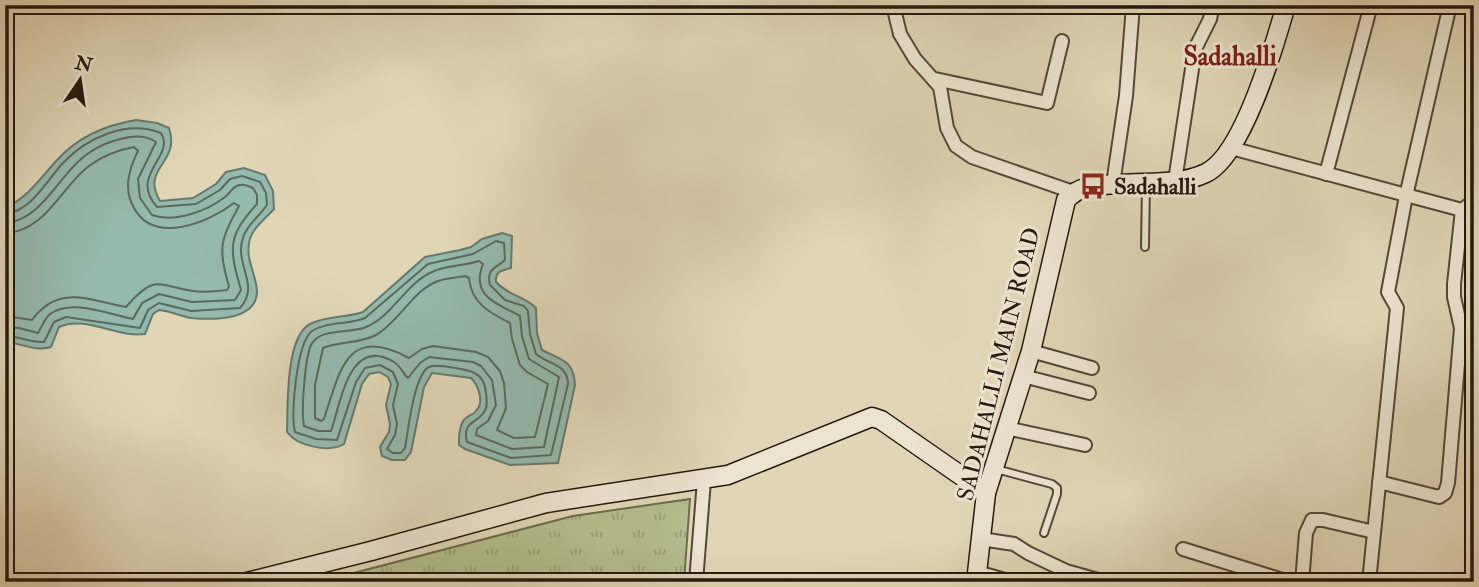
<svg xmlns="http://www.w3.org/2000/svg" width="1479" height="587" viewBox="0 0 1479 587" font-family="'IM FELL Double Pica',serif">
<defs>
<pattern id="grass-tufts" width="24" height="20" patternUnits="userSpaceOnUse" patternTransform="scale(1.75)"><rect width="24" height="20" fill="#b3bd8d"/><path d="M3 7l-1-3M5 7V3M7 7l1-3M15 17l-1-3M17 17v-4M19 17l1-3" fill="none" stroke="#9aa278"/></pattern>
</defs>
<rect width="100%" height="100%" fill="#e0d6b6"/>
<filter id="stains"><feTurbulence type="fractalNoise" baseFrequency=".00286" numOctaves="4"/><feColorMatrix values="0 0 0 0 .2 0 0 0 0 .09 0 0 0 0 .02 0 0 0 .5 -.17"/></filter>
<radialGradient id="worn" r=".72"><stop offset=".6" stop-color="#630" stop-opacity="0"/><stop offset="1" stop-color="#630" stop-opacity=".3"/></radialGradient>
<polygon fill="url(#grass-tufts)" stroke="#6c6b4e" stroke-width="2" points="690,499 684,582 319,582 573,516"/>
<g fill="#94b9ad" stroke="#67796e" stroke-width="2">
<path d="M136,120L157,123L169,128C181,164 140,167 160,201L193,198L216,184L226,172L244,168L265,175L273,191L274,209C265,219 251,229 249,243C246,261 256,274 257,291C257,321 213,320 191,318C180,316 170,311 159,310L153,314L145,334C117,338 86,315 59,327L51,347C34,352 22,343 5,342V208C29,197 41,177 58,159C79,136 106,125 136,120Z"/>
<path d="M502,233L512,236L511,268C501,271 495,271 496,282C510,297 523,295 536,308L537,333L542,350C561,360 574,360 575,385L558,463L510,465L465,449L459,445C459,436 459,429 463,421C467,415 472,416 476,411C485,402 478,385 471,378L432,373L424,387L411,452L405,460H392L382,456L380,447L389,432L390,424L386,405L391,384L388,377L379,372L369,374L362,384L344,444C329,453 297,446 287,432C288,407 285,337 310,324C327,315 346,318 363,312L425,257L460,250L471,247L482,239Z"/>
</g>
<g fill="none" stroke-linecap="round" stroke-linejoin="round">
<g stroke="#5c695e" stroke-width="2">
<path d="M5,214C31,211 46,182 62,164C86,138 127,119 161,133C176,156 128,175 157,207L196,204L220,190L230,179L242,176L260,182L266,193L267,205C259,217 245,226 242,241C236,267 260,286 240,308L191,311L159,303L148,310L140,328L66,317L54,322L44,342C30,343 19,336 5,336"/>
<path d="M5,223C39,221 57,180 80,160C93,148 112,140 130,137C139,136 149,137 156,142L138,179L140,198L152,215C175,223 207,211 225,197C230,193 232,188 237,186C243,183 248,186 253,188L257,195V204C227,237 229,248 241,290L235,300L192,302L159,294L142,303L133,319C110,315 72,298 50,314C44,319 42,327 38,333L19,328L5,327"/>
<path d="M5,233C45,232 61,187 89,166C102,156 118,150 134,147L138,151C129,169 123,189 134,208C154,245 208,223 234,203L239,206C221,239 217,248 229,286L227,290C216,291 204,293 193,291C156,285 155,274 126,307C89,300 58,284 32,320L5,316"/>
<path d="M496,241L504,243L505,260C495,269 486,269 490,285L505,300L524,306L528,311L530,334L536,354C549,365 568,364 568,384L551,455L511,458L467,442C461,419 481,424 486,408C488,402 486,393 485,387C482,374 472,371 461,369C453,368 437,363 429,367C414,374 408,432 405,448L401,453H393L387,449L395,435L397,424L393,405L398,384L393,372L380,365L365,368L356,382L337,440L316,439L295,432C290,415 297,342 312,331C328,321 349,325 365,318L428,264L473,254Z"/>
<path d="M479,261L483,264C470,297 498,304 520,316L522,336L529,359L559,377L544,447L512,449L476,435L477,429L488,421L496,405L492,380L481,366L473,362L429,357L420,363L408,378C403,374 401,366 394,362C349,335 341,403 331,431H318L304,426C301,411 305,358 311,345C320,327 351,334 366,327C393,316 405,284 432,272C446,265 464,266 479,261Z"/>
<path d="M465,276L469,278C471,303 490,313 510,323L512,339L520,365L527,372L548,384L535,437L514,438L497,430L506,408L504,383L500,371L488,357L476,352L433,346L422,349L409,358C347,324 340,370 324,419L321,421L315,418V385L323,348C340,341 359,344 376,335C399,322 413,290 438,281C446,278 456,278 465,276Z"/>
</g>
<g stroke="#534839" stroke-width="10">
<g id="lane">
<polyline points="1145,247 1146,184"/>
<polyline points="996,469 1052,484 1057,488 1057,494 1044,533"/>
</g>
</g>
<g stroke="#534839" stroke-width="16">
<g id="street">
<polyline points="893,5 900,34 915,59 940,87 947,128 956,146 972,157 1073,192"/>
<polyline points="935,79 1047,103 1062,41"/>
<polyline points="1231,148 1462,210 1471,203 1474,192"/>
<polyline points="1326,174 1371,5"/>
<polyline points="1175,181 1195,49 1210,19 1213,5"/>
<polyline points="1113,184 1126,96 1133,5"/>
<polyline points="1031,351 1092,368"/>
<polyline points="1023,376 1089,393"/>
<polyline points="1006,428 1085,445"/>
<polyline points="1379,482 1439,497 1445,493 1448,483 1461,328 1454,297 1454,284 1462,210"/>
<polyline points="981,539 1014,544 1028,553 1066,571 1105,582"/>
<polyline points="1183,549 1289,582"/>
<polyline points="977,572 1012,582"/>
<polyline points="696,582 704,480"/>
<polyline points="1302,582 1306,533 1312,520 1323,520 1374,532"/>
<polyline points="1369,582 1397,308 1388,292 1406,196 1450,5"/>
</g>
</g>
<g stroke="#24190f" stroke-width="21">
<g id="secondary">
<polyline points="247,582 371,551 546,503 728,475 872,417 881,420 986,493"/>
<path d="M976,582L986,493L1031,351L1066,200C1080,184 1101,185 1121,184C1148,182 1181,185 1206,173C1243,155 1275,44 1286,5"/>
</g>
</g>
<use href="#lane" stroke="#ebe4d0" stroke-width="6"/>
<use href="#street" stroke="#ebe4d0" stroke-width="12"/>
<use href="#secondary" stroke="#ebe4d0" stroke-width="18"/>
</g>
<defs>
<g id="bus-bare" transform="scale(2.1)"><path d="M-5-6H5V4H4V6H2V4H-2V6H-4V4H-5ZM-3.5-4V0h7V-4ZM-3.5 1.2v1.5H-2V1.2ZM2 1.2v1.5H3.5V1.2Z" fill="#8f2418" stroke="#ebe4d0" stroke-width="2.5" paint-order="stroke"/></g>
</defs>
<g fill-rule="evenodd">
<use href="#bus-bare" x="1093" y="186"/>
</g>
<g text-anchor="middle" stroke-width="6" stroke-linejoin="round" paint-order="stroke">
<g font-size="23" font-weight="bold" fill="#24190f" stroke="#ebe4d0" text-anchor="start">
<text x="1114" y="194">Sadahalli</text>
</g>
<g font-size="23" fill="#24190f" stroke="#ebe4d0">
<text transform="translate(998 364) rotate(-76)" y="8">SADAHALLI MAIN ROAD</text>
</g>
<g font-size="26" font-weight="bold" fill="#7a1f14" stroke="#ebe4d0">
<text x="1230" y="65">Sadahalli</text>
</g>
</g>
<rect width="1479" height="587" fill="none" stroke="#e0d6b6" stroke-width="28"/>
<rect x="7" y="7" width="1465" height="573" fill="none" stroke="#24190f" stroke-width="3.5"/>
<rect x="14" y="14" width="1451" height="559" fill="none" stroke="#24190f" stroke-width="2"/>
<g transform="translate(80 80) rotate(13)" stroke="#ebe4d0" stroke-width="5" paint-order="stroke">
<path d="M0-5L12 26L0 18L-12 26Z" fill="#24190f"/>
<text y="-10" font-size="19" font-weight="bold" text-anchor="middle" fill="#24190f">N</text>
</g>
<rect width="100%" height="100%" filter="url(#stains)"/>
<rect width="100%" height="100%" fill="url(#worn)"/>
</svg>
